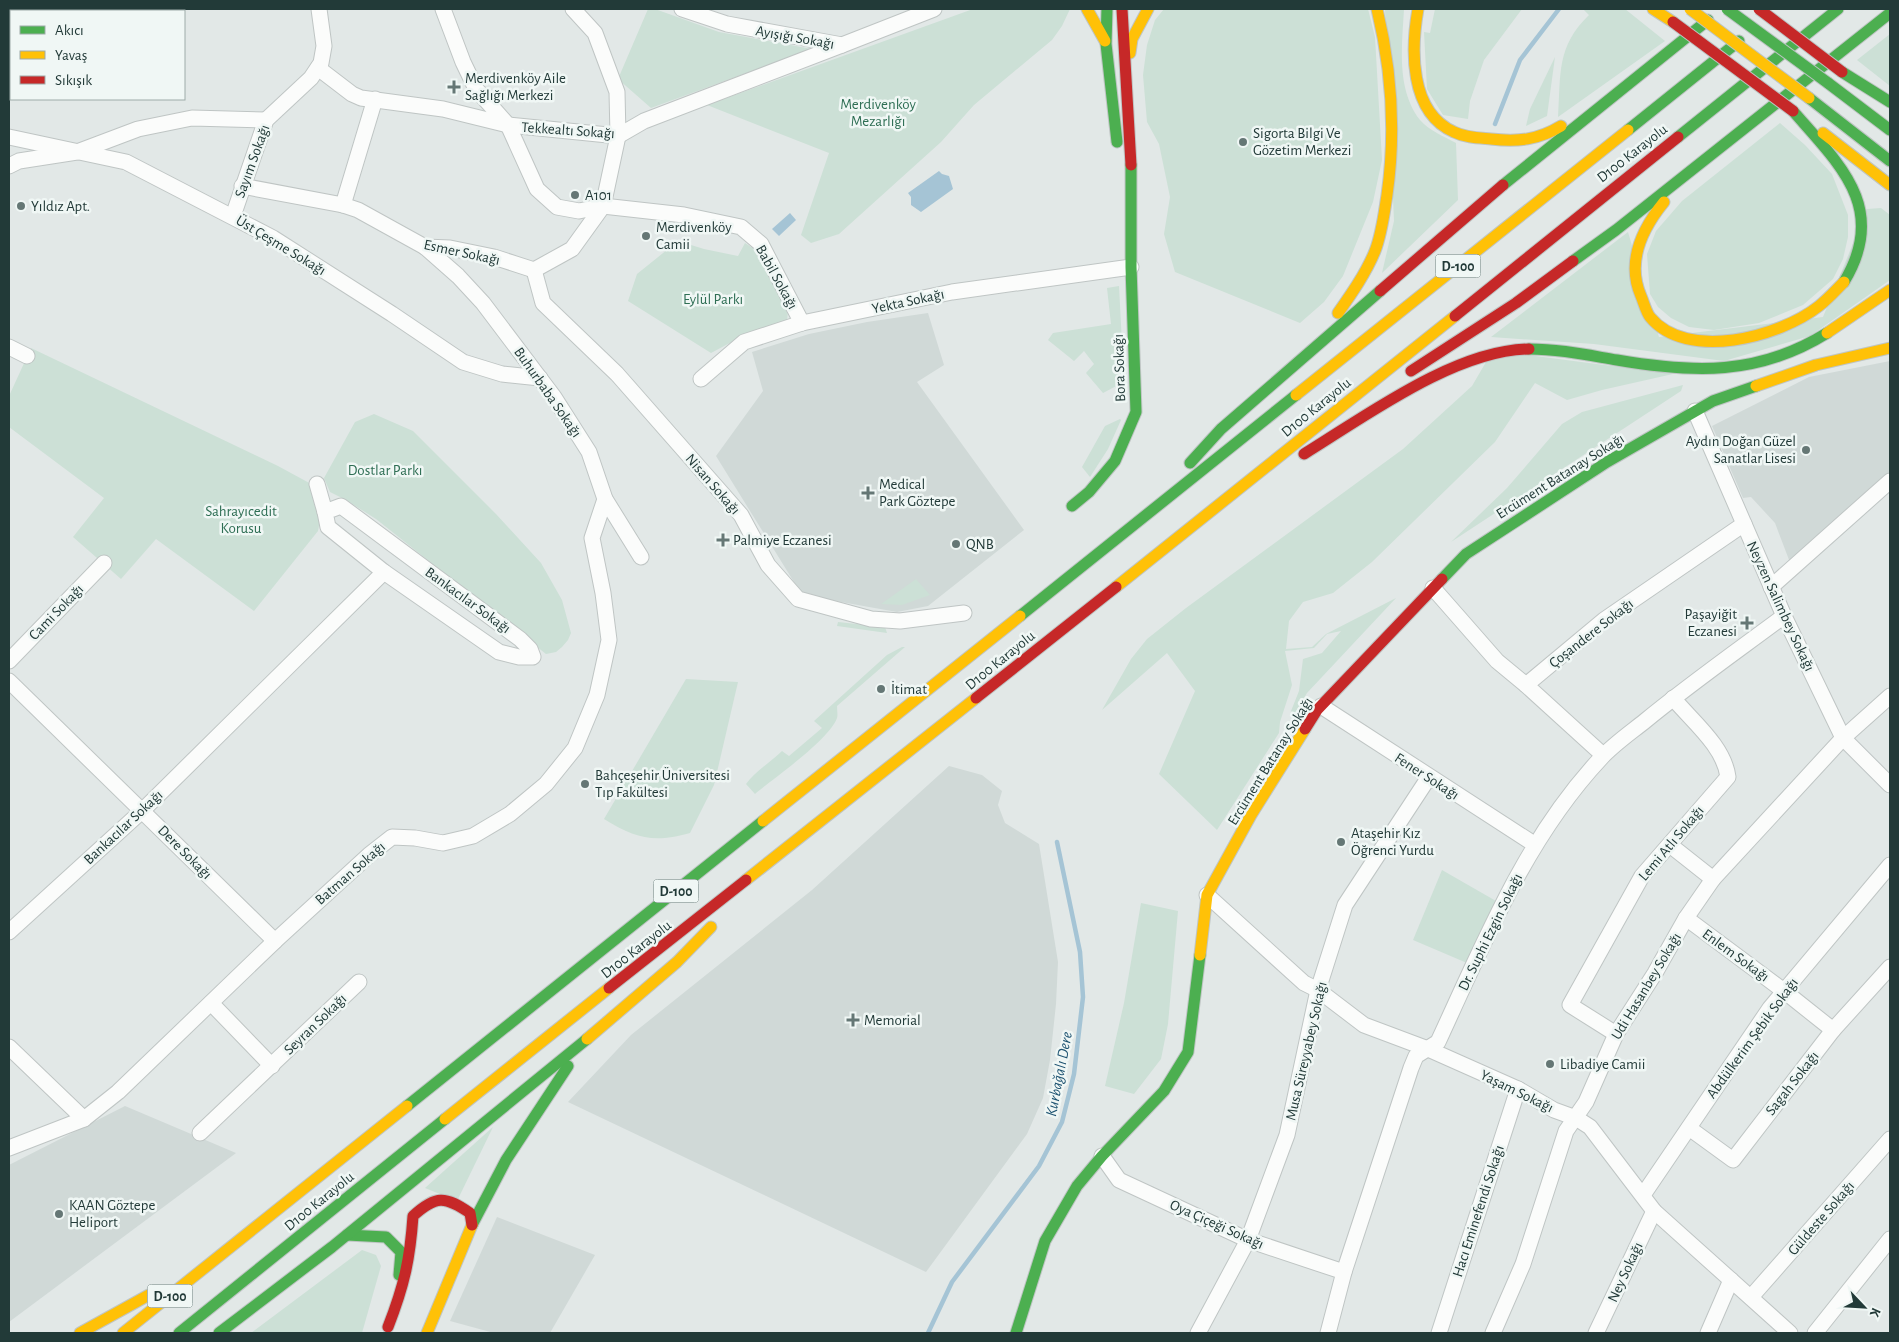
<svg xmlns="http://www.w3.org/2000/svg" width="1899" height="1342" viewBox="0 0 1899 1342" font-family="'Alegreya Sans',sans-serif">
<rect width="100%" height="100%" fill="#e2e8e7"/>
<g fill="#d0d9d7">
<polygon points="928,313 944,365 917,382 1024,530 928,606 897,612 802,595 716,456 763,391 752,352 809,334 867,322"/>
<polygon points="1890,361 1890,475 1791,565 1775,523 1751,497 1743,498 1712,426 1809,377"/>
<polygon points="949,766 982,775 1002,791 998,805 1005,823 1039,844 1058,962 1056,1004 1050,1060 1043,1098 1027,1134 926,1272 568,1102 631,1035 812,890"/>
<polygon points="125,1106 236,1153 9,1322 9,1165"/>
<polygon points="497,1217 595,1255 550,1333 494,1333 450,1321"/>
</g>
<g fill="#cce0d6">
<polygon points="648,9 655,9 719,32 812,49 651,108 618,79"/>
<polygon points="973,9 1070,9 1062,26 1052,40 974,105 941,142 839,234 811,243 801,235 829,153 707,105"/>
<polygon points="1164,9 1368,9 1375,37 1382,160 1373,202 1343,276 1324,302 1300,323 1175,272 1164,234 1170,197 1159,144 1147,122 1143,75 1147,45 1155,20"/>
<path d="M1385,9H1404C1402,46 1396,89 1420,120C1428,130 1445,137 1456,143L1458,200L1382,273L1394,221Z"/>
<polygon points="1435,9 1522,9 1484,60 1470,101 1468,119 1443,115 1427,89 1424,32 1430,33"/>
<path d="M1583,9H1625L1665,41L1558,117C1561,74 1556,47 1589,15Z"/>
<polygon points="1890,34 1890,86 1857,60"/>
<polygon points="1555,57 1547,116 1526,126 1530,109"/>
<polygon points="1780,123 1805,145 1832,174 1848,215 1848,237 1843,259 1833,279 1803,305 1759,323 1714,330 1689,327 1671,318 1658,307 1650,294 1647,254 1656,231 1682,201"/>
<polygon points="1881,208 1890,215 1890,280 1810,336 1724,361 1594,344 1491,337 1628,232 1659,337 1823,317 1867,209"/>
<polygon points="678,241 704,249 738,256 745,243 762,254 788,309 787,322 741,337 711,353 628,301 637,274"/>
<polygon points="1119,286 1124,382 1103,393 1086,373 1094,364 1084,351 1074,361 1048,340 1053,333 1111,324 1107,288"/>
<polygon points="31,348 278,466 313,485 320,520 318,531 254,611 156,539 121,579 73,537 104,498 9,427 9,396"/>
<polygon points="1521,354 1673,374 1602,390 1567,400 1535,383 1495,442 1372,562 1333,593 1303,602 1289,621 1286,649 1312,647 1326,634 1396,598 1307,693 1294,715 1291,711 1299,691 1303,659 1322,653 1341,631 1327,634 1314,648 1285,651 1292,685 1280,722 1279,733 1217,830 1159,774 1195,691 1167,653 1102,710 1131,659 1147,639 1186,608 1403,449 1472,386 1486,362"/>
<polygon points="1683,385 1681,391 1451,542 1507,488 1562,424 1582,412"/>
<polygon points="374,414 413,431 496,514 541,563 562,600 571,633 568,640 562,647 556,652 546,654 376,519 346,500 330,492 324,478 355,422"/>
<polygon points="1120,419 1121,420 1108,449 1090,477 1082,467 1105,426"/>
<polygon points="916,579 930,595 902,605 881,604"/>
<polygon points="838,622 885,627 887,633 837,626"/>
<path d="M902,647H905L837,706C837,710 838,715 837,718C829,740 774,778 755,794L746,784C754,772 771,762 782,751L789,756L822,728L814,721L887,655Z"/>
<path d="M686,679L738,682L714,785L690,833C654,843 636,839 604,819Z"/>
<polygon points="1442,870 1496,901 1467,963 1413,940"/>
<polygon points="1141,903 1178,911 1168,1024 1161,1059 1134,1094 1105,1086 1124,1003"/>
<polygon points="493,1127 457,1201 425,1188"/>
<polygon points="362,1250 376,1255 381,1266 362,1333 251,1333"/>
</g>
<g fill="#a5c4d5">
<polygon points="939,171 942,174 949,176 953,189 921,212 911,205 911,197 908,193"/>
<polygon points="790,213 796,220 779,236 772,229"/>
</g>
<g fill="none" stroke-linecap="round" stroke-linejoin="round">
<g stroke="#a5c4d5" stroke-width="4.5">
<polyline points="1495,124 1520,60 1559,9"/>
<polyline points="928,1333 952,1282 1039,1166 1062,1122 1074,1074 1083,997 1080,952 1057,842"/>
</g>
<g stroke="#bfc5c4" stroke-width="17">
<g id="street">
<polyline points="443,9 463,62 476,89 508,125 537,189 557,207 579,211 603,206 684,215 741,227 761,244 802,323"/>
<polyline points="682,9 727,24 842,45 934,9"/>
<polyline points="318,68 352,94 361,98 443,109 508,125 618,136 644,121 842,45"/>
<polyline points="9,137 126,162 273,238 392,314 463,362 502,374 540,378"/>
<polyline points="9,166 19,161 77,152 138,129 192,118 266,120"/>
<polyline points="242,186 343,205 358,210 425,247 450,248 494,257 534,270 572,249 603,206 618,136 617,92 595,33 573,9"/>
<polyline points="343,205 375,99"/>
<polyline points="233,216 266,120 311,78 321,63 324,46 319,9"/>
<polyline points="425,247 458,276 483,303 554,397 589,452 605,499 641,557"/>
<polyline points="534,270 543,303 617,374 741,515 768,565 798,599 871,619 900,621 964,613"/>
<polyline points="9,347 27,356"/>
<polyline points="701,379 744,342 802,323 952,292 1131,267"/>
<polyline points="1695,411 1784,616 1843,738 1890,785"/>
<polyline points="317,484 325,512"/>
<polygon points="341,506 520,639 530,649 533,657 519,657 499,652 384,572 328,527 325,512"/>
<polyline points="1771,587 1890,481"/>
<polyline points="1433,588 1497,661 1526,685"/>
<polyline points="9,661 104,563"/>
<polyline points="9,681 275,941"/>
<polyline points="1321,706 1534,844"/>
<polyline points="1603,755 1526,685 1604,620 1744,524"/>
<polyline points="1670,845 1713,879"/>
<polyline points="1207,895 1304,983 1318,990 1364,1025 1428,1049 1518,1089 1554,1110 1576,1118 1590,1127 1654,1211 1790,1333"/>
<polyline points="1686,918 1784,991 1833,1030"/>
<polyline points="9,932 143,810 384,572"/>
<polyline points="211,1003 272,1066"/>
<path d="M1616,1034L1570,1005L1642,876L1728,777C1724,746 1692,721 1673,698"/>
<polyline points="9,1047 84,1119"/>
<polyline points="1689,1128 1733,1160 1833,1030 1890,967"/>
<polyline points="200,1133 359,982"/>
<polyline points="9,1148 84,1119 118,1092 275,941 369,855 392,837 415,838 443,843 473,836 510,814 546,784 575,748 597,695 609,640 603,593 592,538 605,499"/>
<polyline points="1102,1156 1119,1180 1248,1240 1344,1272"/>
<polyline points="1643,1195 1770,1008 1890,865"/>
<polyline points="1751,1297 1890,1139"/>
<polyline points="1198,1333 1248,1240 1287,1135 1318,990 1345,905 1429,777"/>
<path d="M1328,1333L1344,1272L1411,1068L1416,1056L1438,1042C1484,943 1525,839 1601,758C1614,744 1630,733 1645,721C1690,684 1737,651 1784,616"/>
<polyline points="1439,1333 1518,1089"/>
<polyline points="1493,1333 1523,1264 1566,1131 1586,1102 1616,1034 1655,973 1686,918 1713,879 1843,738 1890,696"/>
<polyline points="1596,1333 1654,1211"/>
<polyline points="1708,1333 1731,1280"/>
<polyline points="1815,1333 1890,1239"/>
</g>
</g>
<g stroke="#bfc5c4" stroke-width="13">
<g id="fast">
<polyline points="1107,9 1106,44 1117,142"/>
<polyline points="1842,72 1890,102"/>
<polyline points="1828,83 1890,130"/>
<polyline points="1809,98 1890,161"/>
<path d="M1793,111C1839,164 1889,208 1844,282"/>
<polyline points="1628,130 1739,41"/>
<polyline points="1678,137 1838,9"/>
<polyline points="1503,185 1708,20"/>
<polyline points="1573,261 1616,230 1890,13"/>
<path d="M1529,349C1559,349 1587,355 1617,360C1693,373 1758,376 1827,333"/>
<polyline points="1190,463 1221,429 1380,291"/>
<polyline points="1072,506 1089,492 1115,461 1136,412 1131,267 1131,165"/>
<polyline points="1442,579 1466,554 1607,462 1713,401 1756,386"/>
<polyline points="1020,616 1296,395"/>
<polyline points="407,1106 763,821"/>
<polyline points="472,1225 506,1160 568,1066"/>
<polyline points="347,1235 386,1237 401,1252 399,1275"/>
<polyline points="179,1333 445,1119"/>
<polyline points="219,1333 332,1247 587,1039"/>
<polyline points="1016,1333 1045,1241 1077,1186 1102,1156 1164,1091 1188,1052 1200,955"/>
</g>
</g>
<g stroke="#bfc5c4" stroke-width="13">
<g id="slow">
<polyline points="1087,9 1105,41"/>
<path d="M1418,9C1411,49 1409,112 1454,132C1466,138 1479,138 1491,139C1518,142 1538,140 1561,126"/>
<polyline points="1653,9 1673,22"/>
<polyline points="1130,53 1132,39 1148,9"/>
<polyline points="1823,133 1890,185"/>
<path d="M1664,202C1642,229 1626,262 1641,296C1644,303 1646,312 1650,317C1687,362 1780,337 1819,306C1828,299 1836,290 1844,282"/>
<path d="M1338,313C1352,293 1366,273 1375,251C1382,233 1384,214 1387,195C1396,132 1392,71 1377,9"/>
<polyline points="1827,333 1890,290"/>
<polyline points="1756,386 1816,365 1890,348"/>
<polyline points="1296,395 1628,130"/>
<polyline points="1116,587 1455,316"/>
<polyline points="763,821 1020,616"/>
<polyline points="746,880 976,698"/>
<polyline points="1200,955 1207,895 1251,815 1305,729"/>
<polyline points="587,1039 677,962 711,927"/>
<polyline points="445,1119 609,988"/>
<polyline points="80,1333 156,1291"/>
<polyline points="123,1333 407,1106"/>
<polyline points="427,1333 472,1225"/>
</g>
</g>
<g stroke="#bfc5c4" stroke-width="13">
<g id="jam">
<polyline points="1122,9 1131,165"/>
<polyline points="1380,291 1503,185"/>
<polyline points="1455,316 1678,137"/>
<polyline points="1411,371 1516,303 1573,261"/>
<path d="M1304,454C1366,416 1455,350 1529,349"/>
<polyline points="976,698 1116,587"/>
<polyline points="1305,729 1317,710 1442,579"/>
<polyline points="609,988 746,880"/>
<path d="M388,1327C404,1286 410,1260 413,1216C436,1195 445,1196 470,1213L472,1225"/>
</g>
</g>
<use href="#street" stroke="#fbfcfb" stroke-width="15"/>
<use href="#fast" stroke="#4caf50" stroke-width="11"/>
<use href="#slow" stroke="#ffc107" stroke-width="11"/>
<use href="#jam" stroke="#c62828" stroke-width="11"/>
<g stroke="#bcc4c3" stroke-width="13" stroke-linecap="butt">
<polyline id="fast-bridge" points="1727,9 1828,83"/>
</g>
<g stroke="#bcc4c3" stroke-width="13" stroke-linecap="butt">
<polyline id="slow-bridge" points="1690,9 1809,98"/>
</g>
<g stroke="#bcc4c3" stroke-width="13" stroke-linecap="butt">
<g id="jam-bridge">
<polyline points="1759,9 1842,72"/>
<polyline points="1673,22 1793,111"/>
</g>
</g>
<use href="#fast-bridge" stroke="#4caf50" stroke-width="11"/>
<use href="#slow-bridge" stroke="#ffc107" stroke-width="11"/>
<use href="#jam-bridge" stroke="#c62828" stroke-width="11"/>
</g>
<g fill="#657775" stroke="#f0f7f5" stroke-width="2">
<path d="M451.5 79.5h5v5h5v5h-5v5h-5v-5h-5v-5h5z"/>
<circle cx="1243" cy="142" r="5"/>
<circle cx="575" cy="195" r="5"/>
<circle cx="21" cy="206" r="5"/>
<circle cx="646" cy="236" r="5"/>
<circle cx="1806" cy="450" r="5"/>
<path d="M865.5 485.5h5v5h5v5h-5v5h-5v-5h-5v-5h5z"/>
<path d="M720.5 532.5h5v5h5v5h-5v5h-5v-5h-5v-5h5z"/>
<circle cx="956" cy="544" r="5"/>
<path d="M1744.5 615.5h5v5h5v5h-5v5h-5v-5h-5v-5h5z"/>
<circle cx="881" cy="689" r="5"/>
<circle cx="585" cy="784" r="5"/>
<circle cx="1341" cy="842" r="5"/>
<path d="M850.5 1012.5h5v5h5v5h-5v5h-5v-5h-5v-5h5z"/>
<circle cx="1550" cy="1064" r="5"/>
<circle cx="59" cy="1214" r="5"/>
</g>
<g text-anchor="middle" stroke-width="5" stroke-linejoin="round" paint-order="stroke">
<g fill="#f0f7f5" stroke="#607371" stroke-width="1">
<rect x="1435.5" y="254.5" width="45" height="23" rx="4"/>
<rect x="653.5" y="879.5" width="45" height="23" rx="4"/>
<rect x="147.5" y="1284.5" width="45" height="23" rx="4"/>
</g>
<g font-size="14" font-weight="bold" fill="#223a38">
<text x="1458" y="271">D-100</text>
<text x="676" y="896">D-100</text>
<text x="170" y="1301">D-100</text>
</g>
<g font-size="15" fill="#223a38" stroke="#f0f7f5">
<text transform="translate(795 37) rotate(10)" y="5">Ayışığı Sokağı</text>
<text transform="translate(568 130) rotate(4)" y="5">Tekkealtı Sokağı</text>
<text transform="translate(1632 153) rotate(-38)" y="5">D100 Karayolu</text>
<text transform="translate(252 161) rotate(-70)" y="5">Sayım Sokağı</text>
<text transform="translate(281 245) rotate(31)" y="5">Üst Çeşme Sokağı</text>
<text transform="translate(462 252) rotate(12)" y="5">Esmer Sokağı</text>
<text transform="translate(777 277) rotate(61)" y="5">Babil Sokağı</text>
<text transform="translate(908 301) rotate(-12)" y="5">Yekta Sokağı</text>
<text transform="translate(1119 368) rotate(-92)" y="5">Bora Sokağı</text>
<text transform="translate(548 392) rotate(55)" y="5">Buhurbaba Sokağı</text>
<text transform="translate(1316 407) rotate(-39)" y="5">D100 Karayolu</text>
<text transform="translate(1560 476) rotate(-32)" y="5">Ercüment Batanay Sokağı</text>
<text transform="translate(713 484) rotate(49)" y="5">Nisan Sokağı</text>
<text transform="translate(468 600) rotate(36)" y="5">Bankacılar Sokağı</text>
<text transform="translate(1781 606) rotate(65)" y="5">Neyzen Salimbey Sokağı</text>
<text transform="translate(56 612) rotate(-46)" y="5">Cami Sokağı</text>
<text transform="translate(1591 633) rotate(-38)" y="5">Çoşandere Sokağı</text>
<text transform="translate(1000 660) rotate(-39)" y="5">D100 Karayolu</text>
<text transform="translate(1270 761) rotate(-58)" y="5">Ercüment Batanay Sokağı</text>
<text transform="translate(1427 776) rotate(33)" y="5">Fener Sokağı</text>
<text transform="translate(123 827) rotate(-43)" y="5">Bankacılar Sokağı</text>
<text transform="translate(1671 843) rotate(-50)" y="5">Lemi Atlı Sokağı</text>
<text transform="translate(185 852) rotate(45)" y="5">Dere Sokağı</text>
<text transform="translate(350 873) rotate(-41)" y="5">Batman Sokağı</text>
<text transform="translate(1490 932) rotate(-64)" y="5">Dr. Suphi Ezgin Sokağı</text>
<text transform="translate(636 949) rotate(-38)" y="5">D100 Karayolu</text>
<text transform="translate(1736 955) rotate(36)" y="5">Enlem Sokağı</text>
<text transform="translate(1646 986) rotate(-59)" y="5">Udi Hasanbey Sokağı</text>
<text transform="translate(315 1024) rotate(-44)" y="5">Seyran Sokağı</text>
<text transform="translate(1752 1038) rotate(-54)" y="5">Abdülkerim Şebik Sokağı</text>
<text transform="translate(1306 1051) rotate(-77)" y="5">Musa Süreyyabey Sokağı</text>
<text transform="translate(1792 1083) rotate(-52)" y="5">Sagah Sokağı</text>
<text transform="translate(1517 1091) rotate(26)" y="5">Yaşam Sokağı</text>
<text transform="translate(319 1201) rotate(-39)" y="5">D100 Karayolu</text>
<text transform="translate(1478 1211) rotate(-72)" y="5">Hacı Eminefendi Sokağı</text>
<text transform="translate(1821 1218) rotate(-49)" y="5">Güldeste Sokağı</text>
<text transform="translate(1217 1224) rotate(24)" y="5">Oya Çiçeği Sokağı</text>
<text transform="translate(1625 1272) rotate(-65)" y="5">Ney Sokağı</text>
</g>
<g font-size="15" fill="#223a38" stroke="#f0f7f5" text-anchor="start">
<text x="465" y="83">Merdivenköy Aile<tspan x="465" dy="17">Sağlığı Merkezi</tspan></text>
<text x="1253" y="138">Sigorta Bilgi Ve<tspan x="1253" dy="17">Gözetim Merkezi</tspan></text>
<text x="585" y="200">A101</text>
<text x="31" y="211">Yıldız Apt.</text>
<text x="656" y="232">Merdivenköy<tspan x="656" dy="17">Camii</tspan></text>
<text x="1796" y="446" text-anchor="end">Aydın Doğan Güzel<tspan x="1796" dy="17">Sanatlar Lisesi</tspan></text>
<text x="879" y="489">Medical<tspan x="879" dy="17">Park Göztepe</tspan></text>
<text x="733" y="545">Palmiye Eczanesi</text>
<text x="966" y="549">QNB</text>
<text x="1737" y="619" text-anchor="end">Paşayiğit<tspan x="1737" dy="17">Eczanesi</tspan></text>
<text x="891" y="694">İtimat</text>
<text x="595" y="780">Bahçeşehir Üniversitesi<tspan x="595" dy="17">Tıp Fakültesi</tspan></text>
<text x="1351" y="838">Ataşehir Kız<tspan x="1351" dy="17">Öğrenci Yurdu</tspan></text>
<text x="864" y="1025">Memorial</text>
<text x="1560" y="1069">Libadiye Camii</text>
<text x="69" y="1210">KAAN Göztepe<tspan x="69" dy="17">Heliport</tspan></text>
</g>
<g font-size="15" fill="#2e6e54" stroke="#f0f7f5">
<text x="878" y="109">Merdivenköy<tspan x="878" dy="17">Mezarlığı</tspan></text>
<text x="713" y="304">Eylül Parkı</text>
<text x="385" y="475">Dostlar Parkı</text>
<text x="241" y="516">Sahrayıcedit<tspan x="241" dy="17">Korusu</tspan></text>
</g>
<g font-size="16" font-style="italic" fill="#1f5472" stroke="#f0f7f5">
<text transform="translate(1058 1074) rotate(-79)" y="6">Kurbağalı Dere</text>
</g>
</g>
<rect width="1899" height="1342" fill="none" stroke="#223a38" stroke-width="20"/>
<rect x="10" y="10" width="175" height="90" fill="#f0f7f5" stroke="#9eaba9"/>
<rect x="20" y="26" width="25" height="8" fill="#4caf50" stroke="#9eaba9"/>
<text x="55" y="35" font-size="15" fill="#223a38">Akıcı</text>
<rect x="20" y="51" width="25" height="8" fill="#ffc107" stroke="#9eaba9"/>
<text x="55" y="60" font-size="15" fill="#223a38">Yavaş</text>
<rect x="20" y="76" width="25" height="8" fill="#c62828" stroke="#9eaba9"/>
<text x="55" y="85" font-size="15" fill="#223a38">Sıkışık</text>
<g transform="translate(1864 1307) rotate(115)" stroke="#f0f7f5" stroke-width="4" paint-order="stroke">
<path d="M0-4L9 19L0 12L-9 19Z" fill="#223a38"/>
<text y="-8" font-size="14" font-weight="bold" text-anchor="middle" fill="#223a38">K</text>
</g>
</svg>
